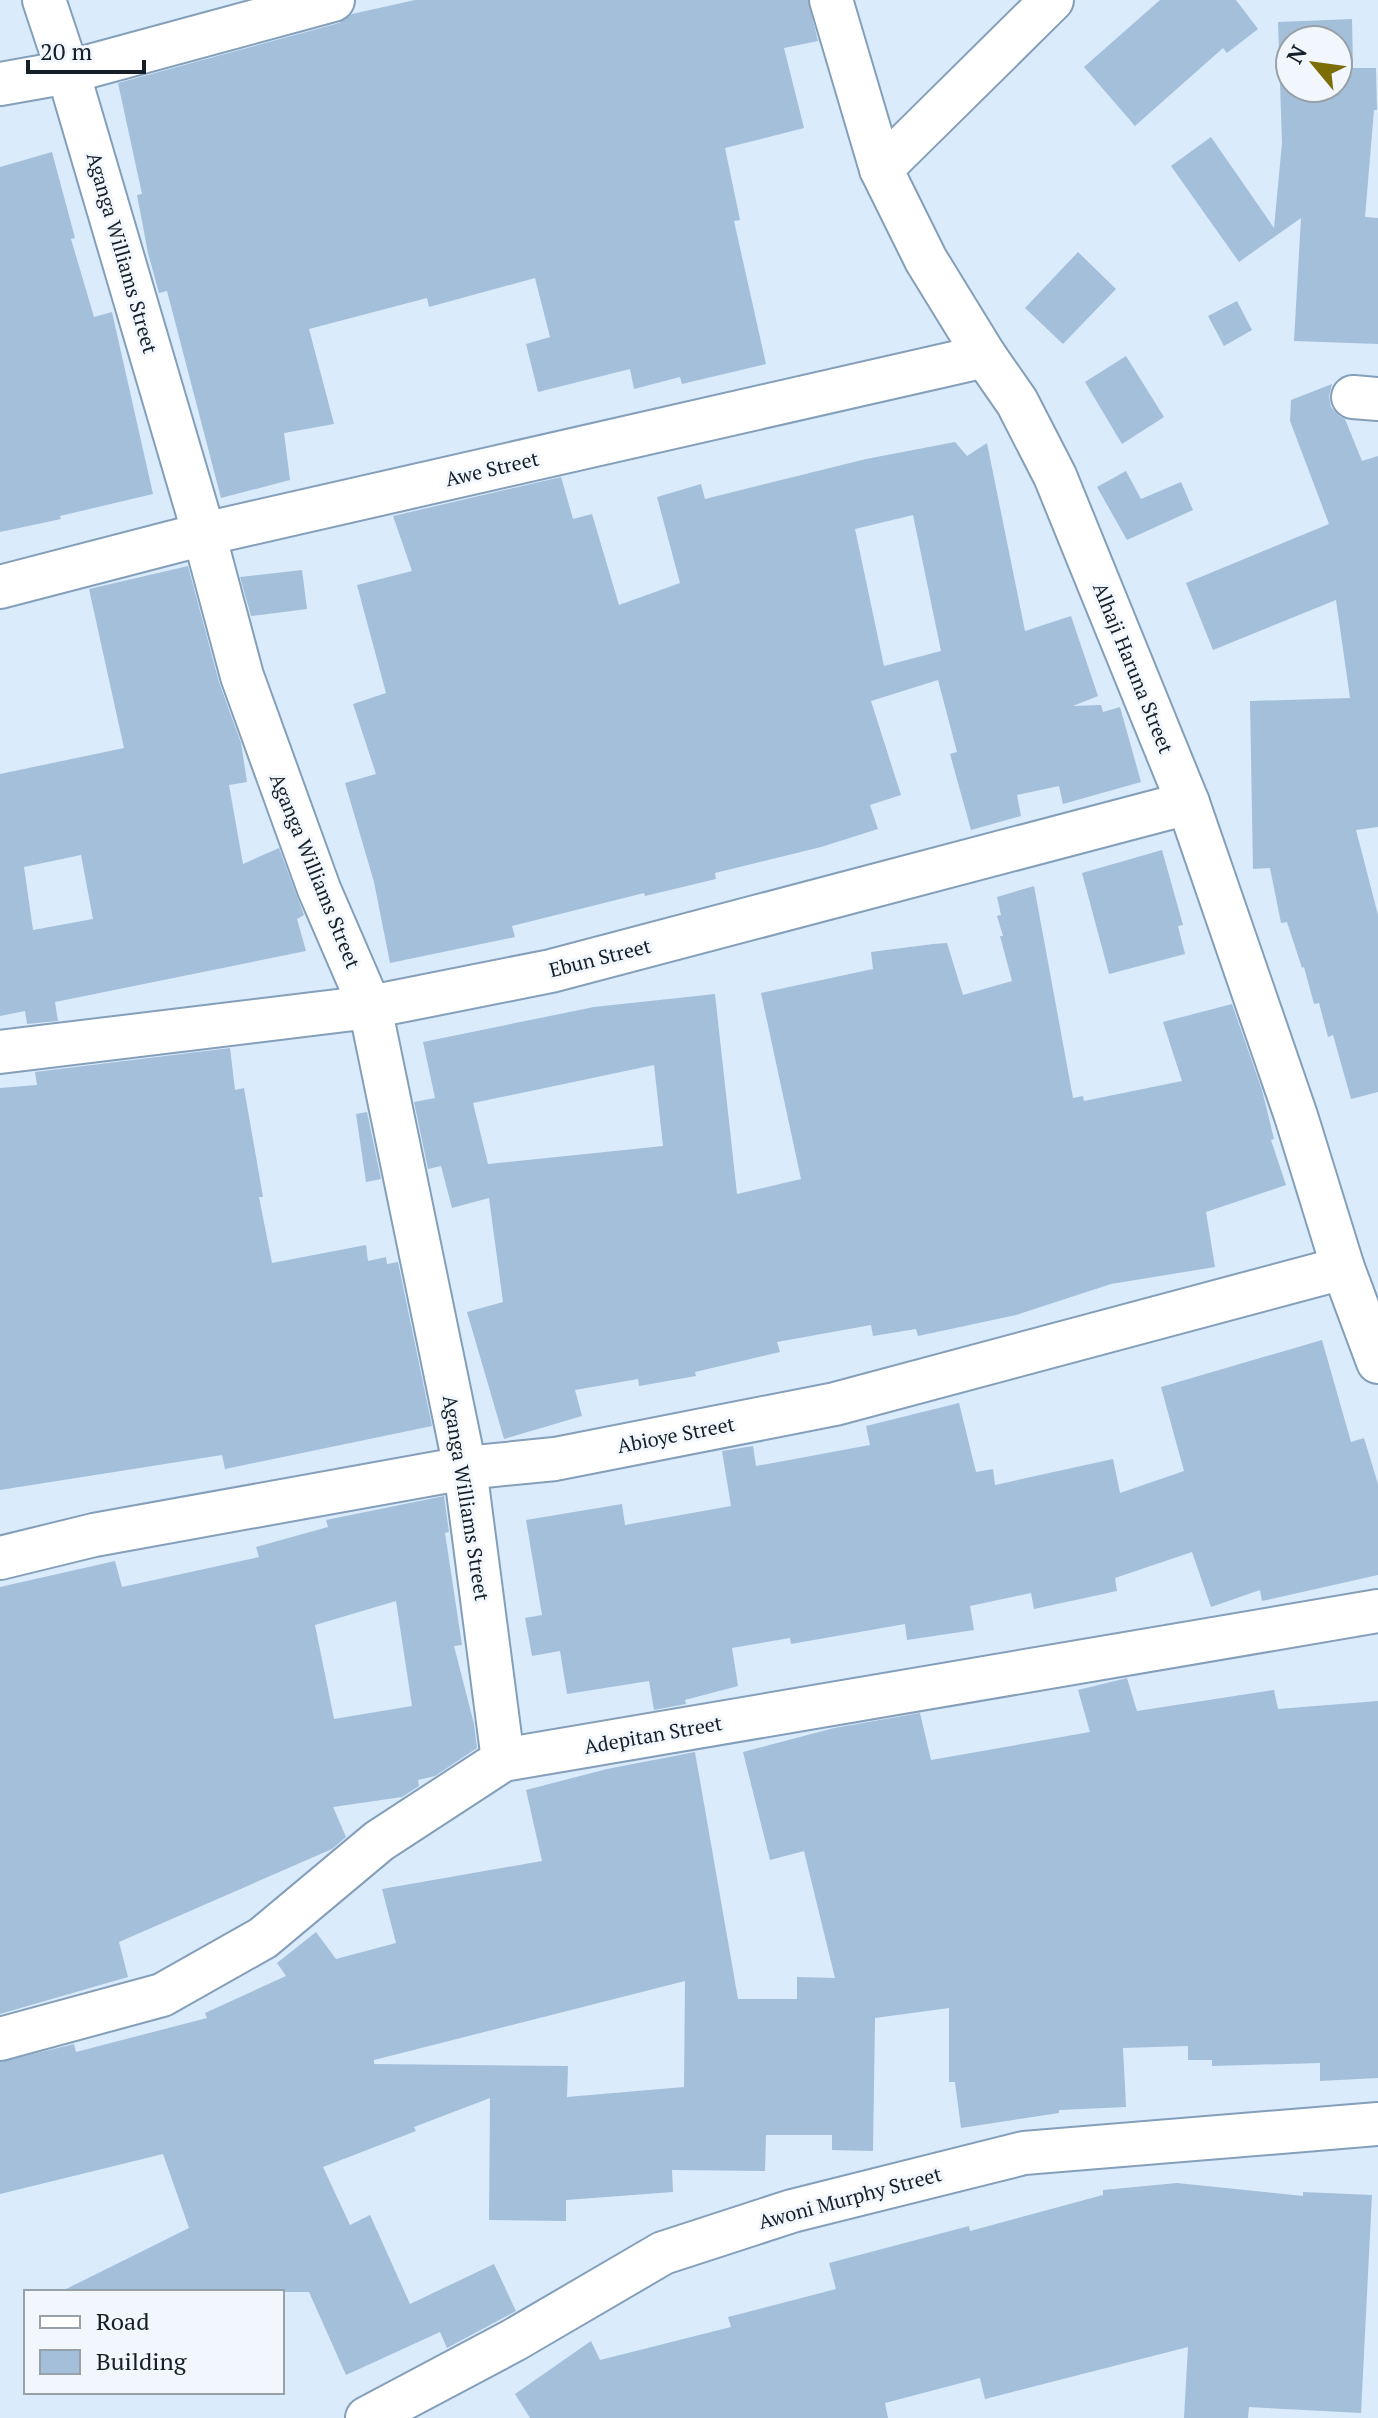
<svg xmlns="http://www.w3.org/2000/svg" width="1378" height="2418" viewBox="0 0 1378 2418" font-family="'PT Serif',serif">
<rect width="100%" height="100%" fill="#daebfc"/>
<g fill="#a4bfda" fill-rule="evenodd">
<polygon points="415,0 808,0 818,41 784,48 804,128 725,148 740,220 734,221 766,364 682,384 680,377 634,389 630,369 538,392 526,344 550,337 535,278 429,307 427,298 309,329 334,424 284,433 290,480 221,498 167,291 159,293 148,253 137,195 142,194 118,83 339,23 352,14"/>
<polygon points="1160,0 1236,0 1258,29 1227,53 1223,48 1135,126 1084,67"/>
<path d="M1352,19L1353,68H1376L1377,110H1374L1365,217L1378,218V344L1294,341L1301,218L1239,262L1171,166L1211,137L1274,228L1282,143L1278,22ZM1290,40H1338V88H1290Z"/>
<polygon points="52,152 75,238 71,239 94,317 112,312 153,494 60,516 61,519 0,532 0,167"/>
<polygon points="1078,252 1116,289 1063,344 1025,308"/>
<polygon points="1237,301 1252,330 1224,346 1208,316"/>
<polygon points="1126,356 1164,417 1122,444 1085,382"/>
<polygon points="1332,384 1329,396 1331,407 1339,416 1345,419 1362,461 1378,456 1378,827 1356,830 1378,915 1378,1092 1351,1099 1333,1035 1328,1037 1319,1003 1314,1004 1304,967 1302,968 1287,922 1281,923 1270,868 1253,869 1250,701 1350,698 1336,600 1213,650 1186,583 1329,524 1290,421 1291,400"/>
<path d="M955,442L967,456L987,443L1025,631L1071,616L1098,696L1073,706L1101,705L1103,712L1120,707L1141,782L1063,804L1059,786L1017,795L1021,816L971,830L950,754L957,752L938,680L871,701L901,795L870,805L878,829L821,847L715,873L716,879L645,896L644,893L512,926L515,937L390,963L374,882L345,783L376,774L353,704L386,693L357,585L412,571L393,516L561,477L573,519L592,514L619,605L680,583L657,497L701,484L705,499L866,459ZM913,515L941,651L884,666L855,529Z"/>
<polygon points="1126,471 1141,499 1181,482 1193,510 1127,540 1097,487"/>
<path d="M188,566L219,682L241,743L247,782L229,785L243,864L279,848L304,915L297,919L306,951L55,1002L58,1021L27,1024L25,1011L0,1016V774L124,748L89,589ZM81,855L93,919L33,930L24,867Z"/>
<polygon points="302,570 307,609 251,616 240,577"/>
<polygon points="1162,850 1183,925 1178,926 1185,954 1109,974 1082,873"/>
<path d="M1034,886L1073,1098L1083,1096L1084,1101L1182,1081L1163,1022L1232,1004L1262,1090L1274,1139L1271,1140L1286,1185L1206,1212L1215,1267L1111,1284L1016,1315L918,1336L916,1329L873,1336L871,1325L777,1342L780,1352L695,1372L696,1376L639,1386L638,1379L575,1390L582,1416L504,1439L467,1312L503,1302L489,1198L452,1208L441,1166L428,1169L414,1102L435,1098L423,1042L594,1007L715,994L737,1194L801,1179L761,993L873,969L871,952L933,944L947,943L963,995L1012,981L1000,936H1003L997,916L1001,915L997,897ZM654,1065L663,1146L488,1164L473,1103Z"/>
<polygon points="230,1048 235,1090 244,1088 263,1197 259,1197 272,1263 366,1245 368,1261 386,1257 387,1264 398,1262 432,1426 225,1469 222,1455 0,1490 0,1088 37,1085 35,1072"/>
<polygon points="367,1112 381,1179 366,1182 356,1114"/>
<polygon points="1322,1340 1351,1442 1364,1438 1378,1484 1378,1575 1262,1601 1260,1590 1211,1607 1192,1552 1115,1578 1117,1591 1034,1609 1031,1593 970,1606 974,1630 907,1640 905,1624 791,1644 790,1638 732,1648 738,1686 685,1700 686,1704 654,1710 649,1681 567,1694 560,1651 532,1656 525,1618 542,1615 526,1520 622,1504 625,1525 731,1506 722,1451 753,1446 756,1466 870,1445 866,1426 959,1403 976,1472 993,1469 995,1485 1113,1459 1120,1493 1184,1471 1161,1387"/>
<path d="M444,1496L449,1532L445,1533L462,1645L454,1646L474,1724L477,1748L435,1776L418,1780L419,1786L402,1797L333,1807L346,1837L332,1849L119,1942L128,1977L0,2014V1587L115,1561L122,1587L259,1557L256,1547L328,1527L326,1520ZM396,1601L412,1706L334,1719L315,1625Z"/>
<path d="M1127,1678L1137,1711L1274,1690L1278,1709L1378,1701V2078L1320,2081V2063L1212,2066V2060H1188V2046L1123,2048L1126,2107L1059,2110V2113L961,2128L955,2082H949V2008L875,2018L873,2151L832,2150V2135H766L765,2171L672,2170L673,2192L566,2200V2221L489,2220L490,2098L414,2127L416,2131L323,2167L350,2225L370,2215L410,2304L494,2264L516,2311L447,2348L440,2332L346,2375L309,2292H60L189,2228L163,2154L0,2194V2062L74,2044L76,2052L207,2018L205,2013L286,1976L277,1963L316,1932L336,1959L396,1943L382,1889L542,1861L526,1790L607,1769L695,1752L738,1999H797V1977L835,1978L804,1851L770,1860L743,1752L834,1728L920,1713L931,1760L1090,1732L1078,1690ZM685,1981L684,2087L567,2097L568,2066L374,2064V2060Z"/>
<polygon points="1177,2183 1303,2196 1303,2192 1372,2195 1361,2413 1249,2407 1248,2418 1184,2418 1188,2347 985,2399 980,2378 885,2403 888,2418 530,2418 515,2394 591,2341 600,2360 731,2327 728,2317 836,2289 829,2263 969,2226 970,2231 1103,2195 1103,2190"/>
</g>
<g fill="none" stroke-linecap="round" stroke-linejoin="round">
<g stroke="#849fb9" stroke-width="46">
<g id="minor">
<polyline points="44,0 68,72 204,534 242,676 319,889 370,1007 465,1468 503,1760"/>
<polyline points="831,0 881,169 926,260 985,356 1017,402 1055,476 1188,803 1296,1116 1343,1268 1378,1362"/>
<polyline points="0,84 68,72 333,0"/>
<polyline points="881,169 1052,0"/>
<polyline points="1353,397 1378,399"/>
<polyline points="0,587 204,534 985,356"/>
<polyline points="0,1052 370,1007 551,971 1188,803"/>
<polyline points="0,1558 94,1535 465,1468 555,1459 835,1404 1343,1268"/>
<polyline points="0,2039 162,1995 263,1938 379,1841 503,1760 1378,1611"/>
<polyline points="367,2418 514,2340 663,2253 792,2211 1024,2153 1378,2124"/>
</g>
</g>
<use href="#minor" stroke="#fff" stroke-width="42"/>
</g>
<g text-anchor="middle" stroke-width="6" stroke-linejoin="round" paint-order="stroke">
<g font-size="20" fill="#151f29" stroke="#f1f7fd">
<text transform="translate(122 253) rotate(74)" y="7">Aganga Williams Street</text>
<text transform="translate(492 469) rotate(-13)" y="7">Awe Street</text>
<text transform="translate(1133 668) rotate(68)" y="7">Alhaji Haruna Street</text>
<text transform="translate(315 871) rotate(68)" y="7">Aganga Williams Street</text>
<text transform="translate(600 958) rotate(-14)" y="7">Ebun Street</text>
<text transform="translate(676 1435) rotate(-11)" y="7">Abioye Street</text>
<text transform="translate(466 1498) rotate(81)" y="7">Aganga Williams Street</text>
<text transform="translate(653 1735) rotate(-10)" y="7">Adepitan Street</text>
<text transform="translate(850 2198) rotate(-15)" y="7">Awoni Murphy Street</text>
</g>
</g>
<rect x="24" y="2290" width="260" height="104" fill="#f1f7fd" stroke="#99a1a8" stroke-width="2"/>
<rect x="40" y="2316" width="40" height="12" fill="#ffffff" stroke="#99a1a8" stroke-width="2"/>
<text x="96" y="2330" font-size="24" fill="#151f29">Road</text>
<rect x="40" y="2350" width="40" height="24" fill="#a4bfda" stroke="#99a1a8" stroke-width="2"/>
<text x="96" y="2370" font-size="24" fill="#151f29">Building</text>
<g transform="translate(1314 64) rotate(299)"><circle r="38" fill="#f1f7fd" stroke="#99a1a8" stroke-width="2"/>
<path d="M0-6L14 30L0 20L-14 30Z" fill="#7d6d07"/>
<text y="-12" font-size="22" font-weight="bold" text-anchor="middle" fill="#151f29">N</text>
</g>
<path d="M28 60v12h116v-12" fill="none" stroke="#151f29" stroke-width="4"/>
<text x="40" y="60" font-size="24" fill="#151f29" stroke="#f1f7fd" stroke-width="6" paint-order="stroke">20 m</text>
</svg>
